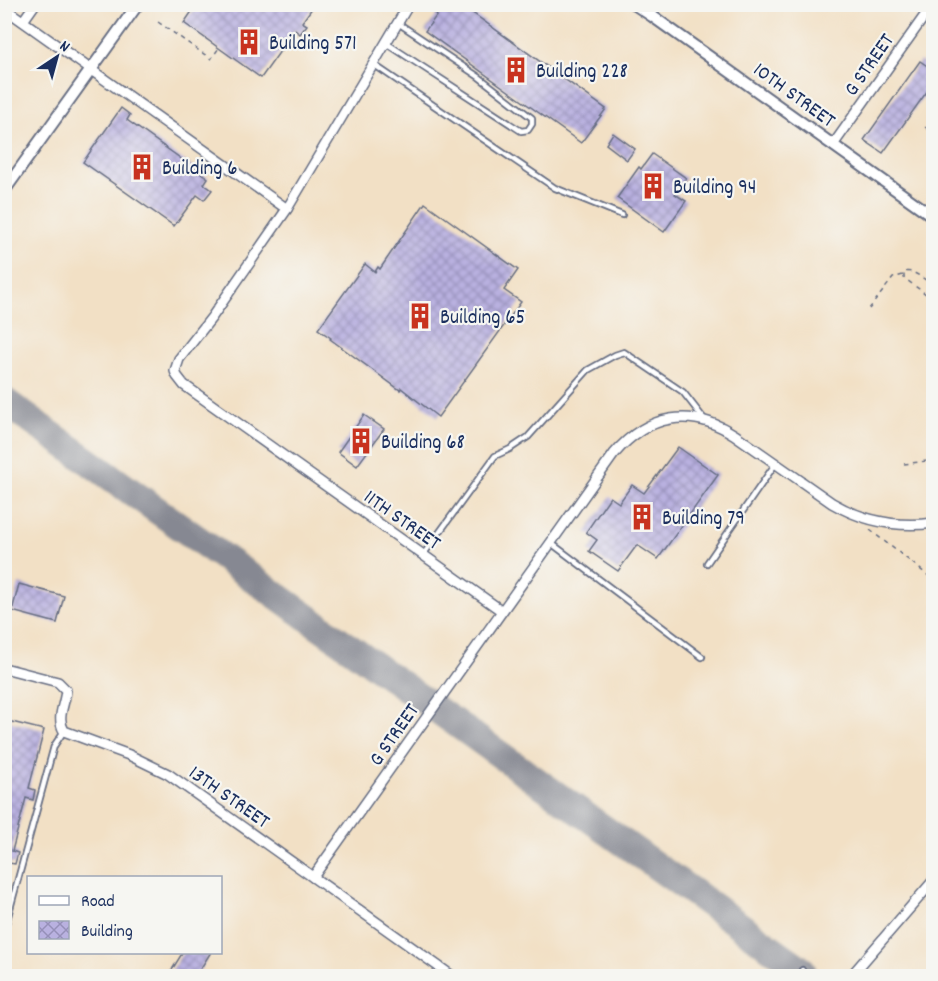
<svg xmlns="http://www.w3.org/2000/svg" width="938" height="981" viewBox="0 0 938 981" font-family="Dekko,sans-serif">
<defs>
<pattern id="building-cross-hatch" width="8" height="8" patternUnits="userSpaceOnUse" patternTransform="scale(1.5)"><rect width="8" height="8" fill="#b9b1e0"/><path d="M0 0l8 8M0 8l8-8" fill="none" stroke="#9690b9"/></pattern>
</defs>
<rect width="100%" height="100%" fill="#f6f6f2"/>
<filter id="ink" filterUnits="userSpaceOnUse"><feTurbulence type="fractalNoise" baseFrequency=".0167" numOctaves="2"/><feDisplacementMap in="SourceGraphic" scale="12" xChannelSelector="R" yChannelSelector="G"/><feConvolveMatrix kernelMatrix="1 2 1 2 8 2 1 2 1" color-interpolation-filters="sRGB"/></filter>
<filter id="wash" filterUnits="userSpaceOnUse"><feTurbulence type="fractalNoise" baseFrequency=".008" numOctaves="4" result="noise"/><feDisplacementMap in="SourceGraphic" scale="24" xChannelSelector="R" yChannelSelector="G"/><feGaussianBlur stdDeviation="1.35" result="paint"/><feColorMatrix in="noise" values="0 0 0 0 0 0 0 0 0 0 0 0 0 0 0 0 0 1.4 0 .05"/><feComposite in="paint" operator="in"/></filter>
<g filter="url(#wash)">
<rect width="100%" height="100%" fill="#f2e0c5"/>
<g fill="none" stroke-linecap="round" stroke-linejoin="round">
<polyline stroke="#868892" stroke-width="28" points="4,401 802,970"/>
</g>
<g id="blocks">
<g fill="url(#building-cross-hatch)">
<polygon points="197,4 315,4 302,22 307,25 300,34 295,30 261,78 184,23"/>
<polygon points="423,4 460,4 606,109 581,143 425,31 437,15"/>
<polygon points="920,61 933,70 933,94 928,90 883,153 864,140"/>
<polygon points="121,108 130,115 127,120 208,178 204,184 212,190 204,200 197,195 174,226 83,162"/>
<polygon points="613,133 635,149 627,160 606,144"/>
<polygon points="652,154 686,178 675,194 686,201 664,232 617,198 639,167 641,169"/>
<polygon points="425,203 518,270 504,290 521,302 438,417 401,388 400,390 330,339 331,338 318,329 365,264 375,272 378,267 380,269"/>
<polygon points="364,415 384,429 357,466 338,452"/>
<polygon points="678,447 718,475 658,559 637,545 618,571 589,551 597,540 586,532 610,497 619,503 632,485 644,493"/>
<polygon points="19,584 64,596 57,623 12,611"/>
<polygon points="4,720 44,730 29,788 35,790 33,800 26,798 12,851 18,853 15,864 9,863 7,870 4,870"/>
<polygon points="183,952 211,952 196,976 168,976"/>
</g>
</g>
</g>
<g filter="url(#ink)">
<use href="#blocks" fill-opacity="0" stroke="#666d82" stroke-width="1.5"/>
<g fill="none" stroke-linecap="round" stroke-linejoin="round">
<g stroke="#666d82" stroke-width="8">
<g id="service">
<polyline points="386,43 521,131 528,130 532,124 532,118 479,77 398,23"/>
<polyline points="373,64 555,188 622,215"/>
<polyline points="551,543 702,657"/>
<polyline points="423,555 495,456 510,449 528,437 588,370 615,355 624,352 683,392 704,419"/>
<polyline points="707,563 776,463"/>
<polyline points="4,931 54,746 64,731"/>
<polyline points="802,970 805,976"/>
</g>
</g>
<g stroke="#666d82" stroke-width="12">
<g id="minor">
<polyline points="409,4 287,209 212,317 179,359 175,371 177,376 184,385 502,611"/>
<polyline points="4,8 287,209"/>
<polyline points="23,21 35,4"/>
<polyline points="833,145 933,4"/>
<path d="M4,668L58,682L66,690C65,705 56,717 64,731L129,755L168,774L452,976"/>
<path d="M313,877L614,454C647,415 691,406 735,435L832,503C863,521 897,528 934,523"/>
<polyline points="851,976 934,880"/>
</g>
</g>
<g stroke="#666d82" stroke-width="14">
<g id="tertiary">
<polyline points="634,4 652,16 934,217"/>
<polyline points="4,191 138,4"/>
</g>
</g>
<g stroke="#666d82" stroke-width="1.5" stroke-dasharray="4.5 4.5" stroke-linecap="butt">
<polyline points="158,22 211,59 219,48"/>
<polyline points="925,127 934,133"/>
<path d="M934,285C924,280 914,269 904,272V278L934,300"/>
<polyline points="869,309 893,278 903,275"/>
<polyline points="904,464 934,460"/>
<polyline points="870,530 934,580"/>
</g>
<use href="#service" stroke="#fff" stroke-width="4.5"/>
<use href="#minor" stroke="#fff" stroke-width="9"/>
<use href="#tertiary" stroke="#fff" stroke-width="10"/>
</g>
</g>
<defs>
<g id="building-bare" transform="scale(2.07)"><path d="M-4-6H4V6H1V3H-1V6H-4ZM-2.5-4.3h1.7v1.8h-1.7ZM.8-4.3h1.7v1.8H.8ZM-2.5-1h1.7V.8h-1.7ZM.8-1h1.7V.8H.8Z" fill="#c8321e" stroke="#f6f6f2" stroke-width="2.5" paint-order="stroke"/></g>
</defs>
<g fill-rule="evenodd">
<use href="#building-bare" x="249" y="42"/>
<use href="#building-bare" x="516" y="70"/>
<use href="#building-bare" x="142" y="167"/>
<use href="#building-bare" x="653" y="186"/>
<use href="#building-bare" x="420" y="316"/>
<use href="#building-bare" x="361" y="441"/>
<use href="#building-bare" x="642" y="517"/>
</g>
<g text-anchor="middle" stroke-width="4.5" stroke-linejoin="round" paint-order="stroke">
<g font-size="21" fill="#1b2f5e" stroke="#f6f6f2" text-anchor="start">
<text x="269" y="49">Building 571</text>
<text x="536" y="77">Building 228</text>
<text x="162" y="174">Building 6</text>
<text x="673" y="193">Building 94</text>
<text x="440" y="323">Building 65</text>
<text x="381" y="448">Building 68</text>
<text x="662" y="524">Building 79</text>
</g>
<g font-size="21" fill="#1b2f5e" stroke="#f6f6f2">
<text transform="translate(868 64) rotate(-55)" y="7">G STREET</text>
<text transform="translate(795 94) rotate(36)" y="7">10TH STREET</text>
<text transform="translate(403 519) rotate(35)" y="7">11TH STREET</text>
<text transform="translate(393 734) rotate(-55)" y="7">G STREET</text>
<text transform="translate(230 796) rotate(35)" y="7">13TH STREET</text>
</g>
</g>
<rect width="938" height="981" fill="none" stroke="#f6f6f2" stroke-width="24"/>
<rect x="27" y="876" width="195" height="78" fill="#f6f6f2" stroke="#9ea6b7" stroke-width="1.5"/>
<rect x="39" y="896" width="30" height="9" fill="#ffffff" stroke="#9ea6b7" stroke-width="1.5"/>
<text x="81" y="906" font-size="18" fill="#1b2f5e">Road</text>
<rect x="39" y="921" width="30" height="18" fill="url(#building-cross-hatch)" stroke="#9ea6b7" stroke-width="1.5"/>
<text x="81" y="936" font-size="18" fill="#1b2f5e">Building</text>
<g transform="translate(57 57) rotate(36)" stroke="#f6f6f2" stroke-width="4.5" paint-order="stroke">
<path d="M0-4.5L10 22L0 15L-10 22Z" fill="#1b2f5e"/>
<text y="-9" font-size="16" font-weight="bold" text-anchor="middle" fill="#1b2f5e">N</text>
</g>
</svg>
